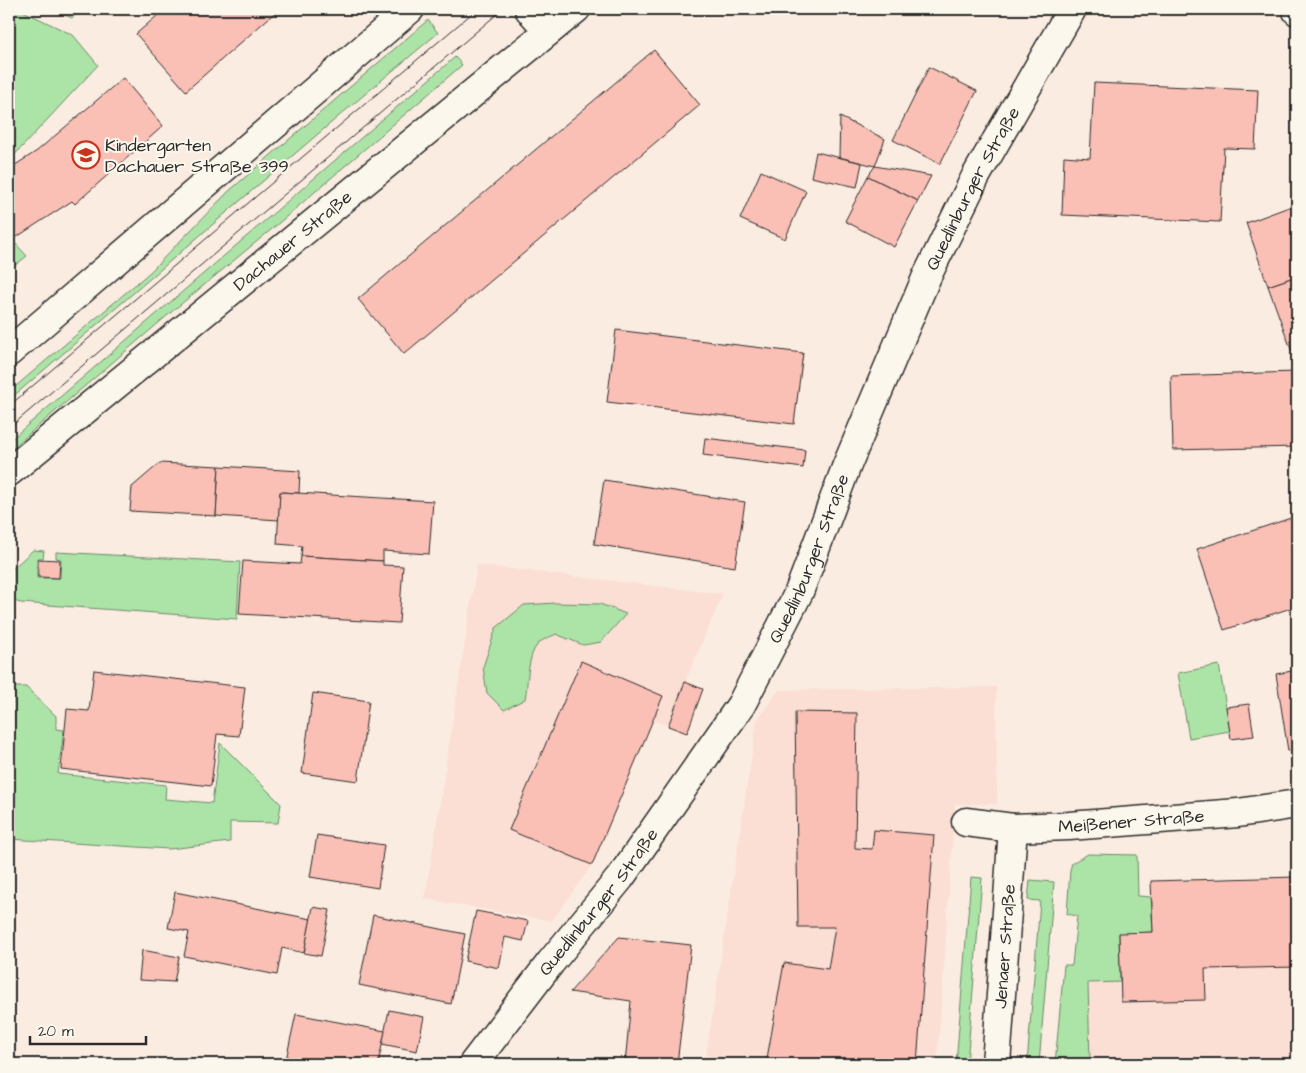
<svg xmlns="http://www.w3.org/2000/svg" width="1306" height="1073" viewBox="0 0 1306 1073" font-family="'Architects Daughter',sans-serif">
<rect width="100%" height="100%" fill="#fbece1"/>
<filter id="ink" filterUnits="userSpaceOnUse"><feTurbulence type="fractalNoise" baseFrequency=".02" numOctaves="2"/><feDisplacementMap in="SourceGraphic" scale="10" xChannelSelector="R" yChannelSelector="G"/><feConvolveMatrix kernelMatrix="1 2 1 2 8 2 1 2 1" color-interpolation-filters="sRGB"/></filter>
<g filter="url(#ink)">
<g fill="#fbded4">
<polygon points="477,565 723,594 685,682 703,689 687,733 653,720 592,865 552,921 425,899"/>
<polygon points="996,687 997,804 955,804 937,1064 705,1064 757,720 779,690"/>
<polygon points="1297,877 1297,1064 1090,1064 1088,983 1120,982 1119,933 1153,932 1151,881"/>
</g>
<g fill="#ace4a7" stroke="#6c8869">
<polygon points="9,9 19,9 73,35 98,65 9,161"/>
<polygon points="50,9 83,9 72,18"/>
<path d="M428,20L438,33C293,153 152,278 9,400V392L150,272L228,192Z"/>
<polygon points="455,57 462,65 272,229 175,309 9,451 9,441"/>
<polygon points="16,244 27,256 9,270 9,249"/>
<polygon points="33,550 44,551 43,558 37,558 37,578 60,578 61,559 56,558 56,552 240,562 237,619 21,603 9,600 9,572"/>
<path d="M555,603L600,604L626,614L601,642L583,645L556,634C551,637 542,639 538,644C527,655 528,684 525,699L504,710L487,693L483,667L496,628L524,605Z"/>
<polygon points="1219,665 1230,731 1189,738 1178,673"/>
<polygon points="9,687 26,687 56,716 56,729 64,730 58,774 166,785 165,799 212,803 220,743 281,804 278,823 230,822 230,842 169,849 9,839"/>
<polygon points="1088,854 1137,855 1138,896 1151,897 1153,932 1119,934 1120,982 1088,983 1090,1064 1055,1064 1064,965 1072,965 1077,916 1067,914 1070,870 1072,863"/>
<polygon points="971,877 982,878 967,1064 956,1064"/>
<polygon points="1030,880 1054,882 1039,1064 1027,1064 1040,901 1028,900"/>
</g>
<g fill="#fabfb5" stroke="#2b2b2b">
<polygon points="165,9 279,9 186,91 136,34"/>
<polygon points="654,50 700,105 404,354 358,299"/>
<polygon points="929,67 977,91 940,164 893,140"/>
<polygon points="123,78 163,126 75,204 72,201 9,242 9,169 37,151"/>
<polygon points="1094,83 1258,90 1255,149 1224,148 1220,222 1062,215 1064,156 1090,158"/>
<polygon points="840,117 885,139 875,166 839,157"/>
<polygon points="816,152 862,163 857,187 811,177"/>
<polygon points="875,166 931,176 918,201 868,176"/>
<polygon points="761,171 806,191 785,239 740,219"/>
<polygon points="868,176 918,201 894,247 845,221"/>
<polygon points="1297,204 1297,276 1268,286 1246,223"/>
<polygon points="1297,276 1297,350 1292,352 1268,286"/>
<polygon points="616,330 803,353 794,424 607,402"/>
<polygon points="1296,372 1297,447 1173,450 1171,376"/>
<polygon points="705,438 805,450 803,468 703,455"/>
<polygon points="160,463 219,466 216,516 130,511 132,487"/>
<polygon points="219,466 300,471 299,493 280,492 279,520 216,516"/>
<polygon points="604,480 745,502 735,567 594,544"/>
<polygon points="280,492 433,501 429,554 383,551 383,561 301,556 302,546 277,544"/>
<polygon points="1297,516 1297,606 1224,630 1197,549"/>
<polygon points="301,556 383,561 383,565 403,566 399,623 239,614 243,561 300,564"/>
<polygon points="38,559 60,560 59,578 38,577"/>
<polygon points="581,661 663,696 592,865 509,830"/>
<polygon points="94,670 245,687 239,736 217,734 211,786 61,769 67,709 89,711"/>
<polygon points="1297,670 1297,750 1288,751 1276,674"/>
<polygon points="685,682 703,689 687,733 668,726"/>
<polygon points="313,693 369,701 358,781 302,773"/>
<polygon points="1249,704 1254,736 1231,739 1226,707"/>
<polygon points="795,712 857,713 855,848 872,849 874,830 934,835 917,1064 766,1064 784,963 828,969 835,927 798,927"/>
<polygon points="317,835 384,845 378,888 310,877"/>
<polygon points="1297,877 1297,967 1205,969 1206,1000 1121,1002 1119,933 1153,932 1151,881"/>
<polygon points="175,892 311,919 304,953 282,948 277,975 184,956 189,932 168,928"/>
<polygon points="313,907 330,910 321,956 304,953"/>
<polygon points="476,911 528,921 523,941 505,937 499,968 465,961"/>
<polygon points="373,915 465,934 451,1004 359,985"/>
<polygon points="619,937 691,945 677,1064 625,1064 631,1001 570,992"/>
<polygon points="142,950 179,957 174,982 139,980"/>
<polygon points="389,1010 424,1017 417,1051 382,1044"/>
<polygon points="296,1014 385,1031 378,1064 285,1064"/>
</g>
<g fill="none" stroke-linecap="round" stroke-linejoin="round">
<g stroke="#2b2b2b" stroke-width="31">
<g id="street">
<polyline points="529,9 549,31"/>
<polyline points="1297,9 1297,11"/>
<path id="s1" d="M966,822L1013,828L1069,826L1238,813L1297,804"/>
<path id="s2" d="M473,1064L551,962L620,878L741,705L799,592L847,465L927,276L976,176L1072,9"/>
<path id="s3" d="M996,1064L1013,828"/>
</g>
</g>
<g stroke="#2b2b2b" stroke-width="31">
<g id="secondary">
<polyline points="9,352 410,9"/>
<path id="s4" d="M9,472L576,9"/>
</g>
</g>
<use href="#street" stroke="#fbf7ec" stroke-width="28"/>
<use href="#secondary" stroke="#fbf7ec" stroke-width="28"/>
<g stroke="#2b2b2b" stroke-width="1">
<polyline points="9,406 477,9"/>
<polyline points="9,428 503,9"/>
</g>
</g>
</g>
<defs>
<g id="school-ring" transform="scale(1.4375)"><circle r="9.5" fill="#fbf7ec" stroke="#c8321e" stroke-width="1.5"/><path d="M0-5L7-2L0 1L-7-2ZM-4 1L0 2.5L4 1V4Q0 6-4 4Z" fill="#c8321e"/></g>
</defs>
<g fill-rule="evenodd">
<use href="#school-ring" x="86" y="155"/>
</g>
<g text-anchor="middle" stroke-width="4" stroke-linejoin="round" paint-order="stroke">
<g font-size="18" fill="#2b2b2b" stroke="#fbf7ec" text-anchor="start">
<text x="105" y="151">Kindergarten<tspan x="105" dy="21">Dachauer Straße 399</tspan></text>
</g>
<g font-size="18" fill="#2b2b2b" stroke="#fbf7ec">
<text dy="6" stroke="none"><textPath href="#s2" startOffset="1015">Quedlinburger Straße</textPath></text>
<text dy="6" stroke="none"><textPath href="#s4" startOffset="366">Dachauer Straße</textPath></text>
<text dy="6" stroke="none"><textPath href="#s2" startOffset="610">Quedlinburger Straße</textPath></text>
<text dy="6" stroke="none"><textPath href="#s1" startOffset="166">Meißener Straße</textPath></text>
<text dy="6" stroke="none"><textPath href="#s2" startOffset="205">Quedlinburger Straße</textPath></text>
<text dy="6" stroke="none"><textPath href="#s3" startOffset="118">Jenaer Straße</textPath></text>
</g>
</g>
<rect width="1306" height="1073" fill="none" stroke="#fbf7ec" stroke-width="30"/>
<rect x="15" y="15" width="1276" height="1043" fill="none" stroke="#2b2b2b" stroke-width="2" filter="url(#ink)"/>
<path d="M30 1036v8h116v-8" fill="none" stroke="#2b2b2b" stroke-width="2.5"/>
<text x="38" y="1036" font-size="15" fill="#2b2b2b" stroke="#fbf7ec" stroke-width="4" paint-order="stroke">20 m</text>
</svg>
